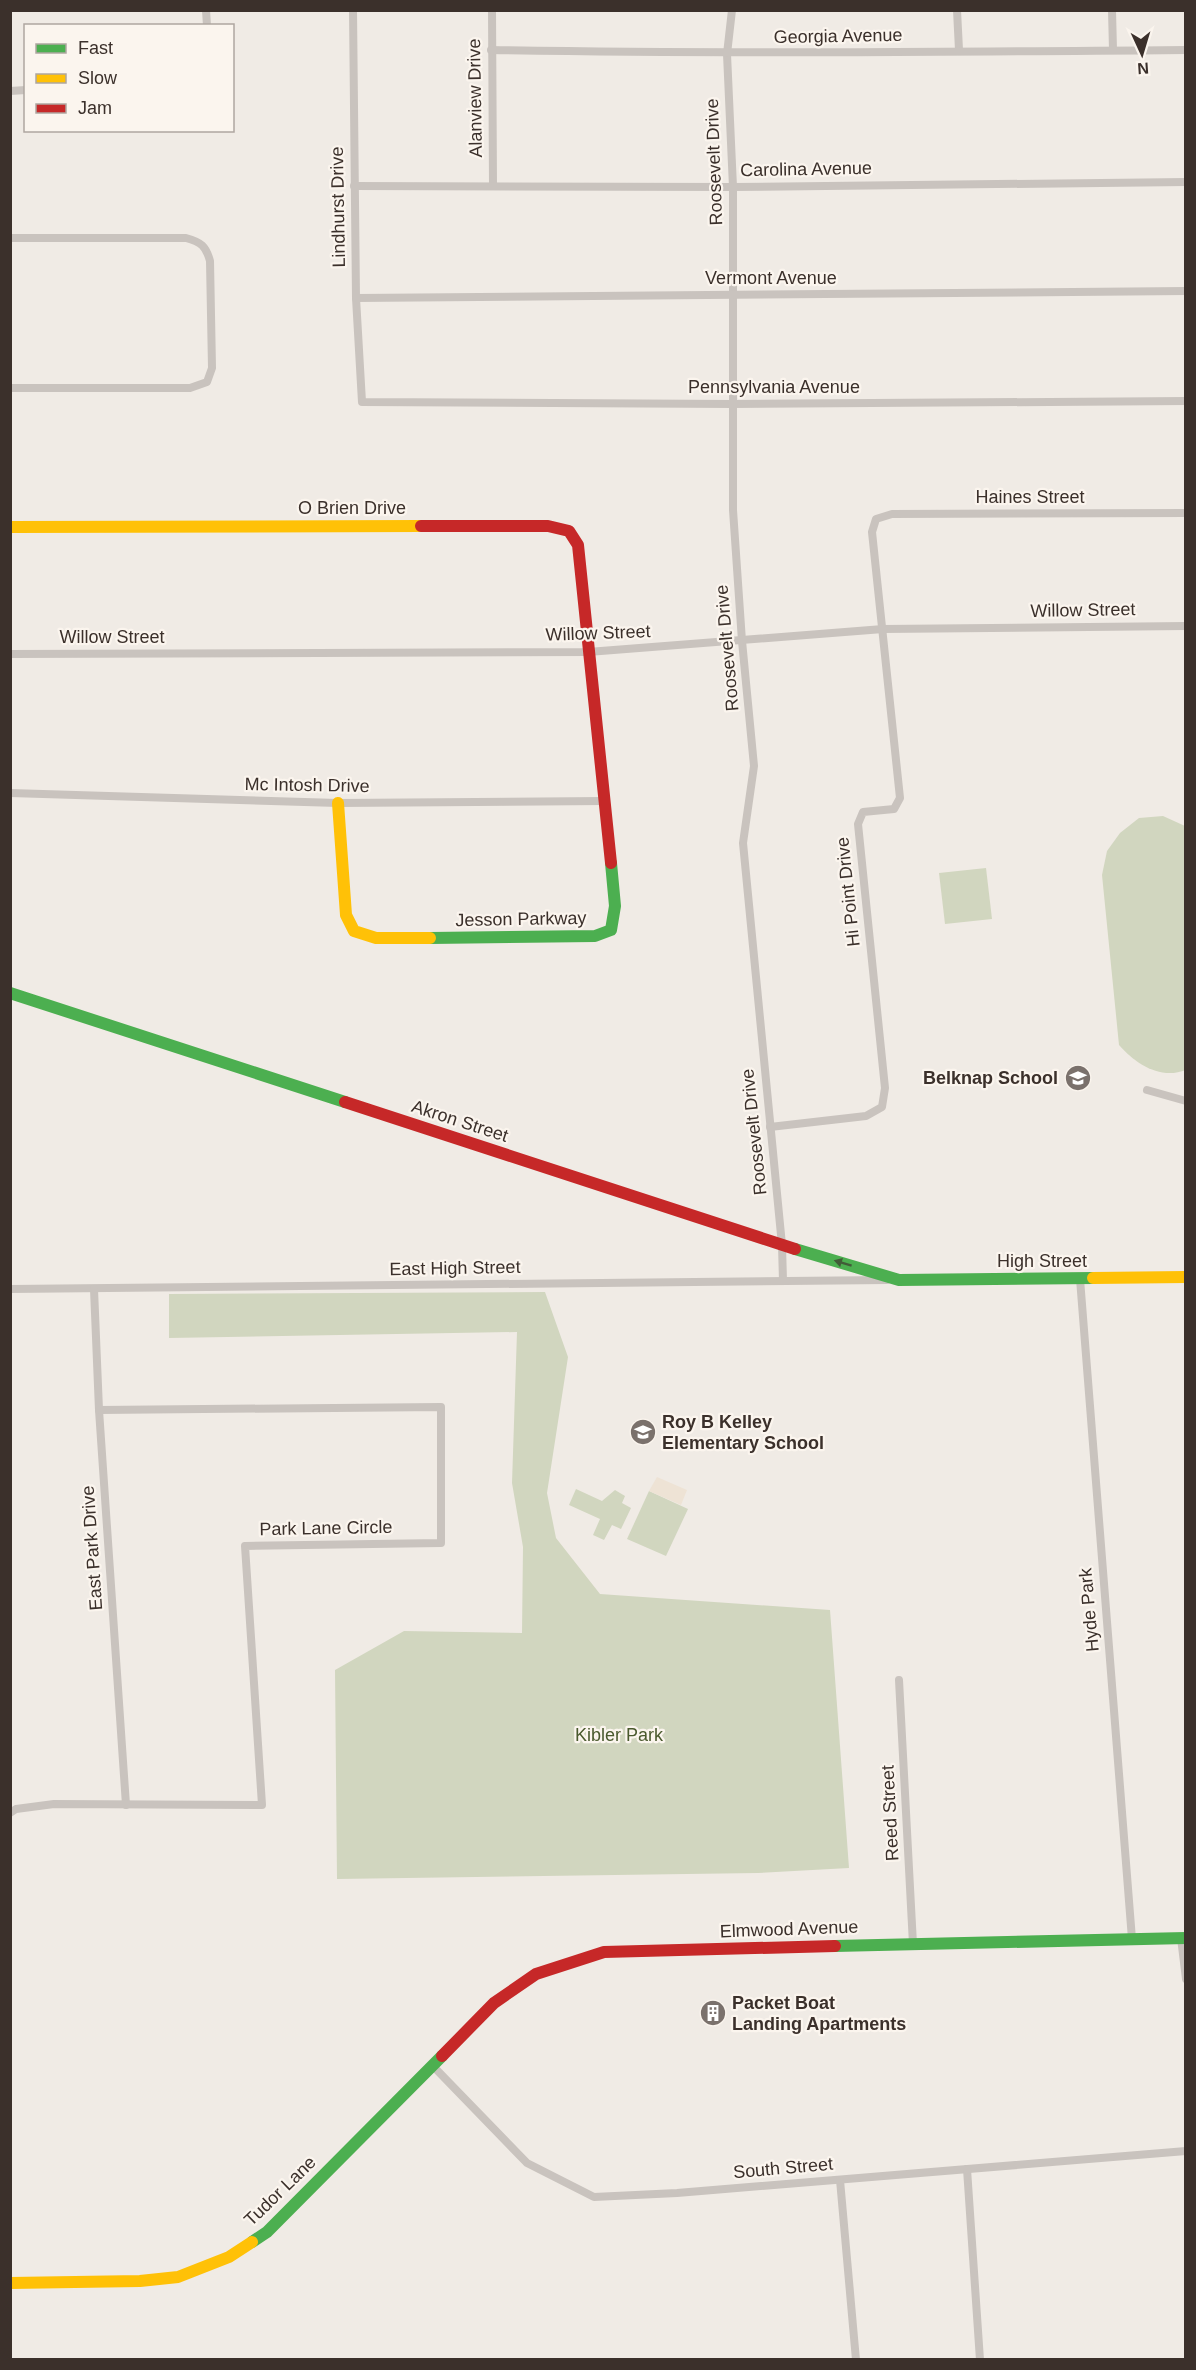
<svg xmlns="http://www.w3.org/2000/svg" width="1196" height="2370" viewBox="0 0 1196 2370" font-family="Helvetica,sans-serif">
<rect width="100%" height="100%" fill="#f0ebe5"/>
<g fill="#d1d6bf">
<path d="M1163,816L1185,826L1186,1070C1160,1080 1136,1064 1119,1045L1102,875L1107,851L1120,833L1139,818Z"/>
<polygon points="986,868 992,919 945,924 939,873"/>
<polygon points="545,1292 568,1357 547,1493 556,1538 600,1594 830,1610 849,1868 758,1873 337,1879 335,1670 404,1631 522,1633 523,1547 512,1483 517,1332 169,1338 169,1294"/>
<polygon points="576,1489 602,1501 615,1490 625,1496 622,1503 631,1508 621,1529 612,1525 604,1540 593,1535 600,1519 569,1505"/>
<polygon points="649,1491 688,1509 666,1556 627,1539"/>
</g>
<polygon fill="#eee3d5" points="657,1477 687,1490 681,1505 649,1491"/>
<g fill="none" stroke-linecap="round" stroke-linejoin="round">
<g stroke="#c9c3be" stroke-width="8">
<polyline points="206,10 207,26"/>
<polyline points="353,10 356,298 362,402 733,404 1186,401"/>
<polyline points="492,10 493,185"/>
<polyline points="732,10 727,54 733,187 733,510 742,641 754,766 743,843 782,1245 783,1281"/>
<polyline points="957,10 959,50"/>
<polyline points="1112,10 1113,50"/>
<path d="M491,50C722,54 954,52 1186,50"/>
<polyline points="10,91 26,90"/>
<polyline points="354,186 733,187 1186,182"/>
<path d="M10,238H186C201,242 206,246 210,261L212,368L207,382L190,388H10"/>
<polyline points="356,298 1186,291"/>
<polyline points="10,654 588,652 883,629 1186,626"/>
<polyline points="10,793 338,803 604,801"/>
<polyline points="1147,1090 1186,1101"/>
<polyline points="770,1127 866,1116 882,1107 885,1088 858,824 863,812 894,809 900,798 872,532 876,519 892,514 1186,513"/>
<polyline points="1080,1279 1132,1939"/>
<polyline points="10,1289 887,1280"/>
<polyline points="94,1289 99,1410 126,1805"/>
<polyline points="899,1680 913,1944"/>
<polyline points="10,1813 16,1809 54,1804 262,1805 245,1546 441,1543 441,1407 99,1410"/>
<polyline points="1181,1938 1186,1979"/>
<polyline points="432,2065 527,2163 594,2197 677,2193 1186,2151"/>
<polyline points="967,2169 980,2360"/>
<polyline points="840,2180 856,2360"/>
</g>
<g stroke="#4caf50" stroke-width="12">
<polyline points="430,938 595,936 611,930 615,906 611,863"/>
<polyline points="10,993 345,1102"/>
<polyline points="795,1249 899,1280 1093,1278"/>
<polyline points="835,1946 1186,1938"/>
<polyline points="252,2242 267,2232 442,2056"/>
</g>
<g stroke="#ffc107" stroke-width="12">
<polyline points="10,527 421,526"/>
<polyline points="338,803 346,915 354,931 376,938 430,938"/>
<polyline points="1093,1278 1186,1277"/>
<polyline points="10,2283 140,2281 178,2277 229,2257 252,2242"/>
</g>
<g stroke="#c62828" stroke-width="12">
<polyline points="421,526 548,526 569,531 578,545 611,863"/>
<polyline points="345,1102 795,1249"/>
<polyline points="442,2056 494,2003 536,1974 604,1952 835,1946"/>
</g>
</g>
<defs><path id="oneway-solid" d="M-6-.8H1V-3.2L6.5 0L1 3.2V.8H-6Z" transform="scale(1.5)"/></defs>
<use fill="#415c38" href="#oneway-solid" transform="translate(843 1263) rotate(-163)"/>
<defs>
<g id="school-disc" transform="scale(1.35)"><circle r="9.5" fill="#7a716c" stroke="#fbf5ee"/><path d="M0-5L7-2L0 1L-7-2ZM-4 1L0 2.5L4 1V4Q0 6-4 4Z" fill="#fff"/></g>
<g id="building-disc" transform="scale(1.35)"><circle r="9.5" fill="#7a716c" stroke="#fbf5ee"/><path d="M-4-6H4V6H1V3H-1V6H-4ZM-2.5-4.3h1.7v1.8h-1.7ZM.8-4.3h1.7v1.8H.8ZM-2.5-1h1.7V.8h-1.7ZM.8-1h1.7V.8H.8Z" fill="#fff"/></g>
</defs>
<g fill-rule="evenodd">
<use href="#school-disc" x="1078" y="1078"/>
<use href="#school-disc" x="643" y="1432"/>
<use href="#building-disc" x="713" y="2013"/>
</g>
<g text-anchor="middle" stroke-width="4.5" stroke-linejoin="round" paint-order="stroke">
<g font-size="18" fill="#3b302b" stroke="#fbf5ee">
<text transform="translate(838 36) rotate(-1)" y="6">Georgia Avenue</text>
<text transform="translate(475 98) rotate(-91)" y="6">Alanview Drive</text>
<text transform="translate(714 162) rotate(-92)" y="6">Roosevelt Drive</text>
<text transform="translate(806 169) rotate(-1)" y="6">Carolina Avenue</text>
<text transform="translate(338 207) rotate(-91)" y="6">Lindhurst Drive</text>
<text x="771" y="284">Vermont Avenue</text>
<text x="774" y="393">Pennsylvania Avenue</text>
<text x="1030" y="503">Haines Street</text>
<text x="352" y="514">O Brien Drive</text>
<text transform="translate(1083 610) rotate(-1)" y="6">Willow Street</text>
<text transform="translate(598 633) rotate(-2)" y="6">Willow Street</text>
<text x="112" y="643">Willow Street</text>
<text transform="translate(727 648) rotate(-95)" y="6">Roosevelt Drive</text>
<text transform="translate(307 785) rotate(1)" y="6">Mc Intosh Drive</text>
<text transform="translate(848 892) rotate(-96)" y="6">Hi Point Drive</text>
<text transform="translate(521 919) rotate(-1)" y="6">Jesson Parkway</text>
<text transform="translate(460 1121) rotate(18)" y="6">Akron Street</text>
<text transform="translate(754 1132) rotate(-96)" y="6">Roosevelt Drive</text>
<text x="1042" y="1267">High Street</text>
<text transform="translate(455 1268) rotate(-1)" y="6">East High Street</text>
<text transform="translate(326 1528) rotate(-1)" y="6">Park Lane Circle</text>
<text transform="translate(92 1548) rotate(-94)" y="6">East Park Drive</text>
<text transform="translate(1089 1610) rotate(-95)" y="6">Hyde Park</text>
<text transform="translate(890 1813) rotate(-93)" y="6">Reed Street</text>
<text transform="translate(789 1929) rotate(-2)" y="6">Elmwood Avenue</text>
<text transform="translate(783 2168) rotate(-5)" y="6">South Street</text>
<text transform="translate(280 2191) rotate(-44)" y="6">Tudor Lane</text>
</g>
<g font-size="18" font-weight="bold" fill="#3b302b" stroke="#fbf5ee" text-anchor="start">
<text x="1058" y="1084" text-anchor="end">Belknap School</text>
<text x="662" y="1428">Roy B Kelley<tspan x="662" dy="21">Elementary School</tspan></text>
<text x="732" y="2009">Packet Boat<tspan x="732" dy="21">Landing Apartments</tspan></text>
</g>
<g font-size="18" fill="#4a5a2e" stroke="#fbf5ee">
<text x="619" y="1741">Kibler Park</text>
</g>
</g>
<rect width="1196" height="2370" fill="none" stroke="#3b302b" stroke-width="24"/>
<rect x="24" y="24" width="210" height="108" fill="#fbf5ee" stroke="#aea6a0" stroke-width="1.5"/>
<rect x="36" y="44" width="30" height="9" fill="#4caf50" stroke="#aea6a0" stroke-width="1.5"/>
<text x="78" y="54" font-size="18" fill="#3b302b">Fast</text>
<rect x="36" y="74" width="30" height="9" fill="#ffc107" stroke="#aea6a0" stroke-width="1.5"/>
<text x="78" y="84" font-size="18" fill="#3b302b">Slow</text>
<rect x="36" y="104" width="30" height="9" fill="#c62828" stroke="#aea6a0" stroke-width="1.5"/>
<text x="78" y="114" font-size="18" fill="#3b302b">Jam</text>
<g transform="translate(1142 54) rotate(176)" stroke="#fbf5ee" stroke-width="4.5" paint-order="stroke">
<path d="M0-4.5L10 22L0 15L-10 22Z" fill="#3b302b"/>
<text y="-9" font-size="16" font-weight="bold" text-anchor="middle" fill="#3b302b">N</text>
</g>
</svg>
